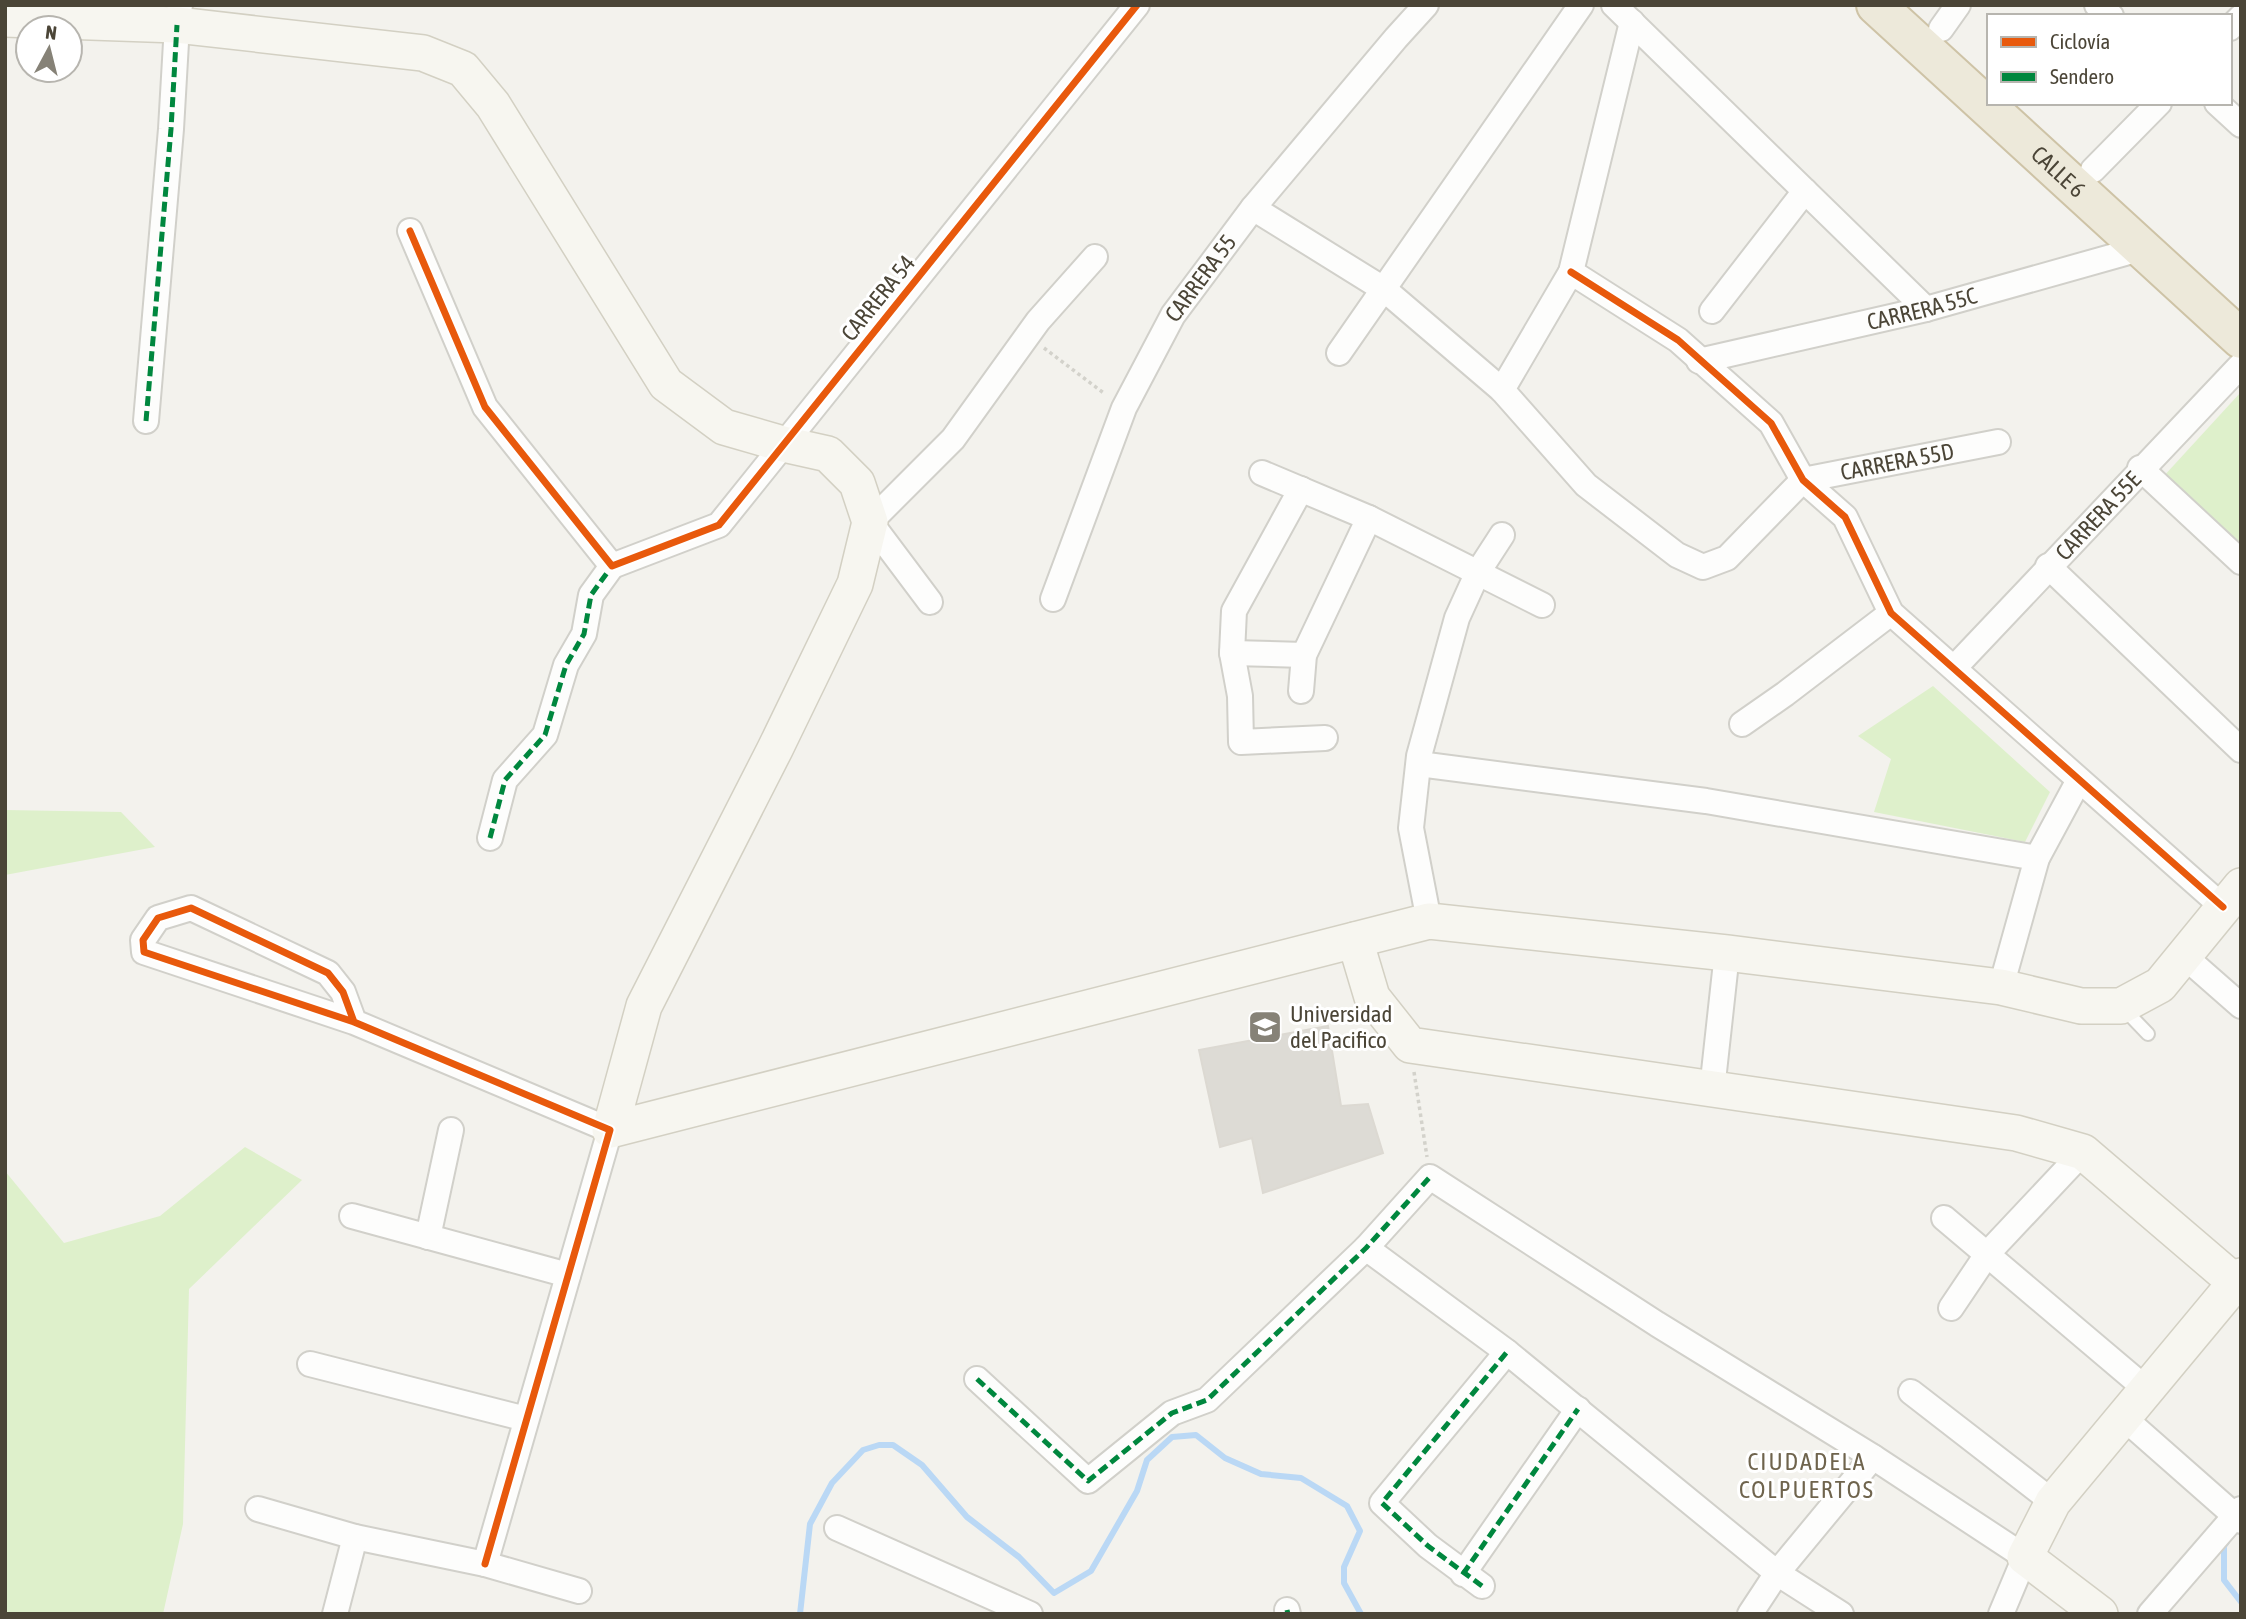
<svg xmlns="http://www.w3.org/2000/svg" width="2246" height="1619" viewBox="0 0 2246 1619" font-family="'Asap Condensed',sans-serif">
<rect width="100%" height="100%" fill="#f3f2ed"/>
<g fill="#def0cb">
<polygon points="2241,392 2241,549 2163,477"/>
<polygon points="1933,686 2050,792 2025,842 1874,812 1891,759 1858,736"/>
<polygon points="5,810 121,812 155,847 5,875"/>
<polygon points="245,1147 302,1180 189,1289 183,1524 163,1614 5,1614 5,1171 64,1243 160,1216"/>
</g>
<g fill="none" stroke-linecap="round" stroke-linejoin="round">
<g stroke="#bad8f5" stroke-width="6">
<polyline points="2227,1542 2224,1546 2224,1580 2241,1602"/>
<polyline points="800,1614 810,1524 832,1483 863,1450 879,1445 893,1445 922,1465 967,1517 1019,1557 1054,1593 1091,1571 1137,1491 1147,1460 1172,1437 1196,1435 1225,1458 1261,1474 1301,1478 1347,1506 1360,1531 1344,1567 1344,1583 1361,1614"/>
</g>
</g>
<polygon fill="#dddbd5" stroke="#dcd9d2" stroke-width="2" points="1328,1026 1341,1106 1368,1104 1383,1153 1263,1193 1252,1138 1220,1147 1199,1050"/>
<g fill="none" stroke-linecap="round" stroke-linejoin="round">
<g stroke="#d1d0ca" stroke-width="16">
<polyline id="lane" points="2124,1009 2148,1034"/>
</g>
<g stroke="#d1d0ca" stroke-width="28">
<g id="street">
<polyline points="1614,5 1926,309"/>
<polyline points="2097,5 2111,16"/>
<polyline points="2230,28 2241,17"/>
<polyline points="1941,29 1958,5"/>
<polyline points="2217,103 2241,125"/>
<polyline points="2093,170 2159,103"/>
<path id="s1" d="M1253,208L1385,290L1502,390L1586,485L1677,555L1703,567L1727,558L1803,480L1998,442"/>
<polyline points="410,231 485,407 612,566"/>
<polyline points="1571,272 1678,340 1771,423 1803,480 1845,517 1891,613 2223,907"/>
<polyline points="1712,311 1805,191"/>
<polyline points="1339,353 1581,5"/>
<path id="s2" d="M1699,361L1926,309L2143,248"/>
<polyline points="1502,390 1571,272 1632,22"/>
<polyline points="146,421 171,129 177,25 180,5"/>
<polyline points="2140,468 2241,562"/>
<polyline points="1262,473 1369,518 1542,605"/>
<polyline points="1301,489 1234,611 1232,653 1240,696 1241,742 1325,738"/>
<polyline points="612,566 719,525 1137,5"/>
<polyline points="2048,566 2241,750"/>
<path id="s3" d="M1053,599L1124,408L1173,315L1253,208L1396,38L1426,5"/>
<polyline points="930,602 870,522 953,439 1038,321 1095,257"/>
<polyline points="1232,653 1304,655"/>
<path id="s4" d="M1955,667L2241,365"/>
<polyline points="1301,691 1304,655 1369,518"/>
<polyline points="1742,724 1785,694 1891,613"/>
<polyline points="1419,764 1706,801 2037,858"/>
<polyline points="490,838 505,780 545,735 566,665 584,634 591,595 612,566"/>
<polyline points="1429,921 1411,828 1419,756 1457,618 1478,572 1502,535"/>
<polyline points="2184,956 2241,1006"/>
<polyline points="2001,987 2037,858 2079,780"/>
<polyline points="354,1022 343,992 328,973 191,908 158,918 143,940 144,952 354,1022 610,1130 485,1564"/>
<polyline points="1712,1090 1727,953"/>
<polyline points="352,1216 568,1275"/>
<polyline points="1944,1218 2146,1389"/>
<polyline points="428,1237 451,1130"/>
<polyline points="1366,1248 1507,1352 1777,1573 1841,1614"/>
<polyline points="1951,1308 1988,1253 2083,1152"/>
<polyline points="310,1364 526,1419"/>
<polyline points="977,1379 1088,1481 1172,1413 1207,1400 1366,1248 1430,1177 1657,1324 1873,1457 2025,1557 2001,1614"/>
<polyline points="1911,1392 2053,1502"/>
<polyline points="2124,1418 2241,1521"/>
<polyline points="258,1509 355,1537 485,1564 579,1591"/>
<polyline points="837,1528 1030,1614"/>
<polyline points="1463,1574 1578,1409"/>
<polyline points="1482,1586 1428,1546 1382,1503 1507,1352"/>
<polyline points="1287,1610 1288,1614"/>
<polyline points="335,1614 355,1537"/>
<polyline points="1750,1614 1777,1573 1873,1457"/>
<polyline points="2150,1614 2241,1509"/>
</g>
</g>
<g stroke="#d3d0c3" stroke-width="38">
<g id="secondary">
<polyline points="5,19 177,25 423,53 463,69 493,105 666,384 724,427 783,444 828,454 857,483 870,522 855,584 775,749 644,1006 610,1130 1429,921 1727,953 2001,987 2081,1006 2121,1006 2160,985 2241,886"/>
<polyline points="1355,940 1372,997 1410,1045 2016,1133 2083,1152 2235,1282"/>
<polyline points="2100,1614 2025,1557 2053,1502 2241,1276"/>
</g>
</g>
<g stroke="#cec3a6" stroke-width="42">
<g id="highway">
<path id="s5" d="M1876,5L2241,339"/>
</g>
</g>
<g stroke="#d3d2cb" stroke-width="3.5" stroke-dasharray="3.5 3.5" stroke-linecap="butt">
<polyline points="1044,348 1105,394"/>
<polyline points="1414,1072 1427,1157"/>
</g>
<use href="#lane" stroke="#fdfdfc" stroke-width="12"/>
<use href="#street" stroke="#fdfdfc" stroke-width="24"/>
<use href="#secondary" stroke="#f7f6f0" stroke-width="35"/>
<use href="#highway" stroke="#ede9da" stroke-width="38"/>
<g stroke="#00873e" stroke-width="5" stroke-dasharray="10 5" stroke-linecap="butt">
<polyline points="146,421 171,129 177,25"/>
<polyline points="490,838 505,780 545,735 566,665 584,634 591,595 612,566"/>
<polyline points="977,1379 1088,1481 1172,1413 1207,1400 1366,1248 1430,1177"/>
<polyline points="1463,1574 1578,1409"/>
<polyline points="1482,1586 1428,1546 1382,1503 1507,1352"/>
<polyline points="1287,1610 1288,1614"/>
</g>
<g stroke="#fff" stroke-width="11">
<g id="cycleway">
<polyline points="410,231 485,407 612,566 719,525 1137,5"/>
<polyline points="1571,272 1678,340 1771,423 1803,480 1845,517 1891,613 2223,907"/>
<polyline points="354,1022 343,992 328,973 191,908 158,918 143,940 144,952 354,1022 610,1130 485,1564"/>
</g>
</g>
<use href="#cycleway" stroke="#e8590c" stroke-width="7"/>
</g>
<defs>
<g id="university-square" transform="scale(1.75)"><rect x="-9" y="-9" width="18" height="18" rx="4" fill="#868277" stroke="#fff"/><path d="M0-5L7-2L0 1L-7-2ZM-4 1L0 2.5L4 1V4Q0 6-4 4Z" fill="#fff"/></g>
</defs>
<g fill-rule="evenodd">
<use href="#university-square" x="1265" y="1027"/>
</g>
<g text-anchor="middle" stroke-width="6" stroke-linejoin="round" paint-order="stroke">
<g font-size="23" fill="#4b4537" stroke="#fff">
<text dy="8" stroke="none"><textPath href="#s5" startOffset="247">CALLE 6</textPath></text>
<text dy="8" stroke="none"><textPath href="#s3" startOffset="355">CARRERA 55</textPath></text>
<text transform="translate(878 298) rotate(-51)" y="8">CARRERA 54</text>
<text dy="8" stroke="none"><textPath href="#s2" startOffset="229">CARRERA 55C</textPath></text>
<text dy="8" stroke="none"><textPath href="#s1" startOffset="810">CARRERA 55D</textPath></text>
<text dy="8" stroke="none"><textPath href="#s4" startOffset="208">CARRERA 55E</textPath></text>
</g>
<g font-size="23" fill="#4b4537" stroke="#fff" text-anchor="start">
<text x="1290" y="1022">Universidad<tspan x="1290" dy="26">del Pacifico</tspan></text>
</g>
<g font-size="24" letter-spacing="2" fill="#6f644d" stroke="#fff">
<text x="1807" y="1470">CIUDADELA<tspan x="1807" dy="28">COLPUERTOS</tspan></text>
</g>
</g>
<rect width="2246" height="1619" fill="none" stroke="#4b4537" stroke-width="14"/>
<rect x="1987" y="14" width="245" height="91" fill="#ffffff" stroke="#b7b5af" stroke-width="2"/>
<rect x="2001" y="37" width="35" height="10" fill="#e8590c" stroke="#b7b5af" stroke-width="2"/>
<text x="2050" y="49" font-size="21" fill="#4b4537">Ciclovía</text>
<rect x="2001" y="72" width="35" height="10" fill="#00873e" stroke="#b7b5af" stroke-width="2"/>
<text x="2050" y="84" font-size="21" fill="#4b4537">Sendero</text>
<g transform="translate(49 49) rotate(7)"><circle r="33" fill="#ffffff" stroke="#b7b5af" stroke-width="2"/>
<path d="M0-5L12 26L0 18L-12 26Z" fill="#868277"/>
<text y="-10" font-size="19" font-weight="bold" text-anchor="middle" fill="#4b4537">N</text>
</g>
</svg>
